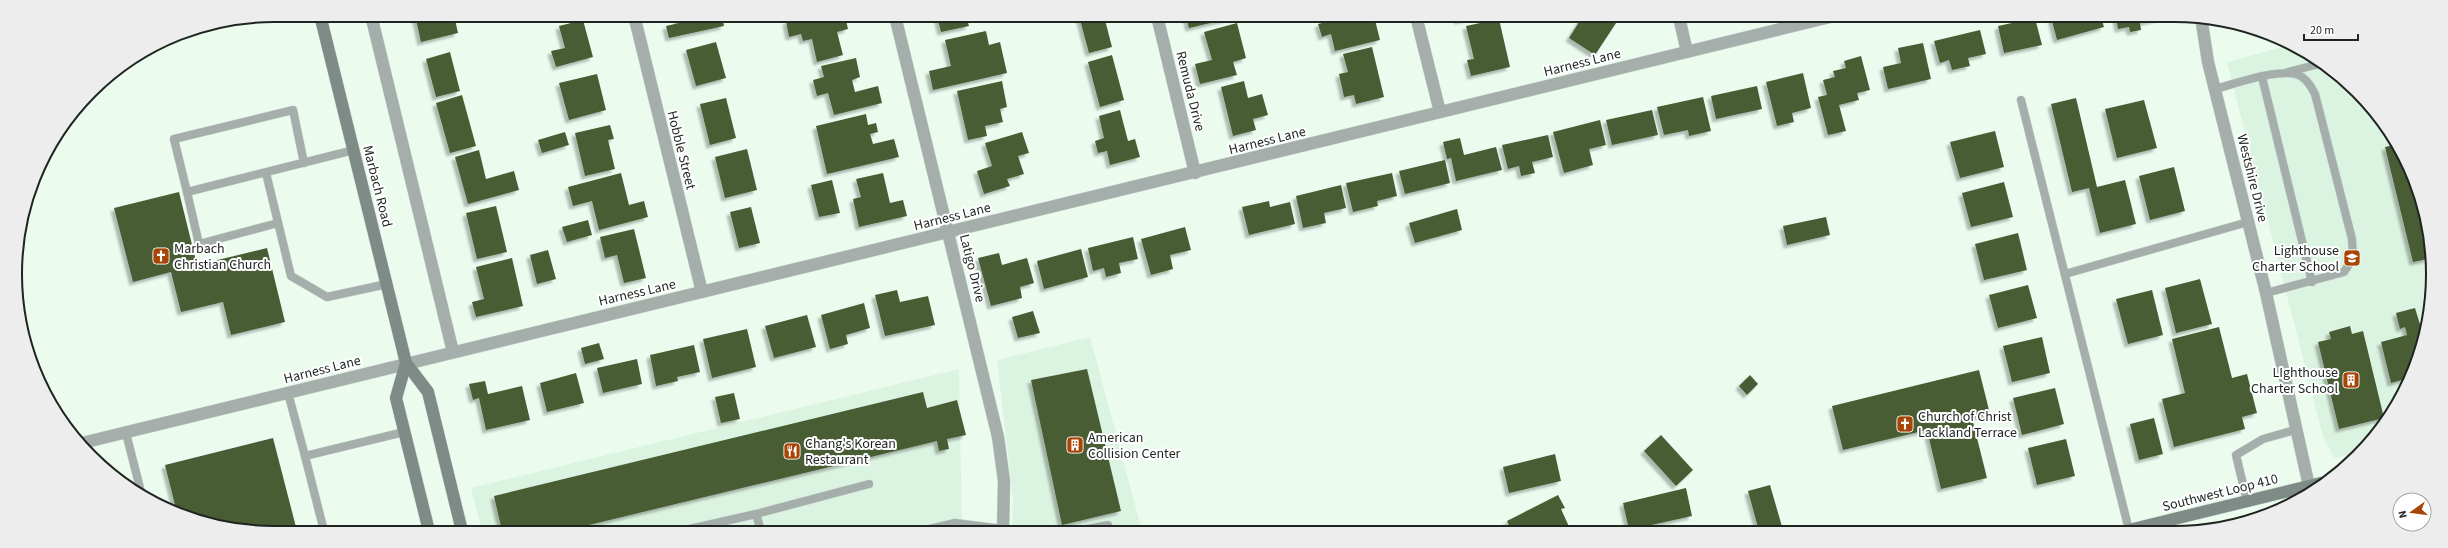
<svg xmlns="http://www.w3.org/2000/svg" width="2448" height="548" viewBox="0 0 2448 548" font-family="'Source Sans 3',sans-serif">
<defs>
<filter id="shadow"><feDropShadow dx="-3.5" dy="3.5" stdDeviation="1" flood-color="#0004"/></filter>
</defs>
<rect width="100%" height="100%" fill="#ebfcef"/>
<g fill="#dbf3e1">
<polygon points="2290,45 2304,50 2380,117 2424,207 2431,308 2406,389 2361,452 2335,458 2324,440 2227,62"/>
<polygon points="1090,337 1142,531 1012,531 1013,499 997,360"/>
<polygon points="959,369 962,531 482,531 471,488"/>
</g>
<g fill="#485d35" filter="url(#shadow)">
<polygon points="415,15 454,15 458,33 421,42"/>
<polygon points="677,15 722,16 724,26 669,38 666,26 679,23"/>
<polygon points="807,16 845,16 848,29 837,32 843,55 817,62 812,39 803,41 801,34 789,37 786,21"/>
<polygon points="937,16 966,16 969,26 941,32"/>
<polygon points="1079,16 1104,16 1112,47 1089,53"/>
<polygon points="1186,16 1236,16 1236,17 1189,28"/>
<polygon points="1329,16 1374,16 1380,40 1335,51 1331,34 1322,37 1318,24 1330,21"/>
<polygon points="1457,16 1474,16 1474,17 1458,21"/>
<polygon points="1578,17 1620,17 1595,55 1569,38 1581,19"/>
<polygon points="2051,17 2101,17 2104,27 2057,40"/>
<polygon points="2116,17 2161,17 2162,18 2140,23 2141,30 2130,32 2129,27 2118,29"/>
<polygon points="2035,18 2042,45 2004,53 1998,26"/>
<polygon points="1499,19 1510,67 1471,76 1467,60 1474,59 1466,26"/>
<polygon points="583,20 593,57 556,67 551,51 565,48 559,26"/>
<polygon points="1237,23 1246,58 1233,62 1237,75 1200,84 1195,64 1212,60 1204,32"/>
<polygon points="1980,30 1986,54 1968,58 1970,66 1952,70 1949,60 1940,63 1934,41"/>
<polygon points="986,31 989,45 1000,42 1007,73 933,90 929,71 951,66 945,40"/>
<polygon points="716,42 726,78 696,86 686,50"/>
<polygon points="1923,43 1931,79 1888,89 1883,67 1901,63 1898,48"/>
<polygon points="1372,47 1384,97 1356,104 1354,95 1344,97 1339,74 1348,72 1343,54"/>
<polygon points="450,52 460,91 436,97 426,59"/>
<polygon points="1112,55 1124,100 1100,107 1088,62"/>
<polygon points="1861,56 1870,90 1857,93 1859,100 1839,105 1846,131 1828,135 1818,97 1827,95 1823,80 1835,77 1833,71 1846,68 1844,61"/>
<polygon points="856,58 860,77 852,80 855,92 878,86 882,103 834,115 828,93 817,96 813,80 824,77 821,66"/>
<polygon points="1803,73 1811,108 1792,113 1794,122 1777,126 1766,82"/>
<polygon points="597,74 606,110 569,120 559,83"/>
<polygon points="1002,81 1007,107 1000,109 1003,122 985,126 987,136 968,140 957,91"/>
<polygon points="1244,81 1248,98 1262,94 1268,115 1253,119 1256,130 1233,136 1221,87"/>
<polygon points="1757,86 1762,109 1716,119 1711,96"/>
<polygon points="462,95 476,146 450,153 436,103"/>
<polygon points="1703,97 1711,131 1689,136 1688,130 1664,135 1657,107"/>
<polygon points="726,98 736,138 710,145 700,104"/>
<polygon points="2076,98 2097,187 2125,180 2136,224 2100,233 2089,188 2072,192 2051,104"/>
<polygon points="2144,100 2157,148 2117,158 2105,109"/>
<polygon points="1120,110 1128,141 1135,139 1140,157 1110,165 1107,151 1098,153 1095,141 1104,138 1099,116"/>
<polygon points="1652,110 1658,135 1612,145 1606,120"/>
<polygon points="866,114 868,125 876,123 878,132 870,134 873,144 894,139 899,157 827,174 816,126"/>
<polygon points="1600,120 1606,145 1589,149 1593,165 1564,173 1553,132"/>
<polygon points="610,125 614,139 608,140 615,169 585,176 575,133"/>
<polygon points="1995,131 2004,167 1960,178 1950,142"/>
<polygon points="565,132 569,145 542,153 538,140"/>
<polygon points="1022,132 1029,153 1018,156 1024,174 1007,179 1010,186 984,194 977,171 992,166 985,143"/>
<polygon points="1548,135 1553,157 1532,162 1535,173 1521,176 1519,166 1508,169 1502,145"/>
<polygon points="1460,138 1464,155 1496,147 1502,170 1456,181 1451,158 1447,159 1443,142"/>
<polygon points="2394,145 2424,207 2428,259 2413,262 2385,147"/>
<polygon points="747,149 757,190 725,198 715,157"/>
<polygon points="479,150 486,179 514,171 519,190 468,204 455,157"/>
<polygon points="1445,160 1450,183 1405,194 1399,171"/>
<polygon points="2174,167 2185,211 2150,220 2139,176"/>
<polygon points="621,173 629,205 644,201 648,217 599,230 592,201 573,206 568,187"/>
<polygon points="883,173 890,203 903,200 907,216 859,227 853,199 861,197 856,179"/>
<polygon points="1392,173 1397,196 1377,201 1378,206 1353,212 1346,183"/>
<polygon points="832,180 840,213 819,217 811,185"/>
<polygon points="2004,182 2013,217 1971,227 1962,193"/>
<polygon points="1341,185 1346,208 1324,213 1326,223 1303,228 1296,196"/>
<polygon points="179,192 197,265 267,248 285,322 231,335 223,302 181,312 171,272 133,282 114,208"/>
<polygon points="1269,201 1270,207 1290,202 1295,224 1249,235 1242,207"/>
<polygon points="496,206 507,252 477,259 466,213"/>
<polygon points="751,207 760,243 739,248 730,212"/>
<polygon points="1457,209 1462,230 1415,243 1409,223"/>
<polygon points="1826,217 1830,235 1787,245 1783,226"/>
<polygon points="588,220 592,235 567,242 562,227"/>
<polygon points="1185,227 1191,250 1170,255 1173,269 1151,275 1141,239"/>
<polygon points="634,229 646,278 624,283 617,255 605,258 600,237"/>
<polygon points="2018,233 2027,270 1984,280 1975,244"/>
<polygon points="1133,237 1138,259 1119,263 1121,273 1106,277 1104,268 1093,271 1088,248"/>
<polygon points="1081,249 1088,277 1044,289 1037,261"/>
<polygon points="548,250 556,279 537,284 530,255"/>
<polygon points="999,253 1002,265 1027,258 1034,283 1020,287 1022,298 991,306 978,258"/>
<polygon points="512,258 523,306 476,317 472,302 484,299 476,267"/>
<polygon points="2200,279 2212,324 2176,333 2165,288"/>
<polygon points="2028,285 2037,318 1998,328 1989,295"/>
<polygon points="897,290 900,302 928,296 935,325 885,336 875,295"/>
<polygon points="2152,290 2163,335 2128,344 2116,299"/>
<polygon points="864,303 870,328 846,335 848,344 830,349 821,315"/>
<polygon points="2415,308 2423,334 2409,378 2391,383 2381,342 2407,335 2405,327 2400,329 2396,313"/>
<polygon points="1033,311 1040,333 1018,338 1012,317"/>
<polygon points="807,315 816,347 774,358 765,326"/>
<polygon points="2350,326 2352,334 2363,331 2384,418 2339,429 2318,342 2331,339 2329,332"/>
<polygon points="2219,327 2232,378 2247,374 2257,413 2242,417 2245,429 2174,447 2162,399 2185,393 2172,339"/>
<polygon points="747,329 756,367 712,378 703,339"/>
<polygon points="2042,337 2050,373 2012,382 2003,346"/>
<polygon points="599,343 604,359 585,364 581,348"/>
<polygon points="694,345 700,372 677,377 678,381 656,386 650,355"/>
<polygon points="637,359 642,384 603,393 597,368"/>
<polygon points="1087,369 1121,511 1062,525 1031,380"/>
<polygon points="1979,370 1990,414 1972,418 1987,478 1941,489 1927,430 1843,450 1832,406"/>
<polygon points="576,373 584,403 547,412 540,383"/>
<polygon points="1750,375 1758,384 1747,395 1739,386"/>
<polygon points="485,381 488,394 522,386 530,420 486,430 479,398 473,400 469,384"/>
<polygon points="2055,388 2064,424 2022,435 2013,398"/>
<polygon points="923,392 927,408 957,400 966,435 947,439 949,449 939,451 937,441 564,531 502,531 494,496"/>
<polygon points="734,393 740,419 721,423 715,397"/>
<polygon points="2154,418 2163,454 2139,460 2130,424"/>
<polygon points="1661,435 1693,470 1676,486 1644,451"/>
<polygon points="273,438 297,531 240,531 176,509 165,465"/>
<polygon points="2066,439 2075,476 2037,485 2028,448"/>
<polygon points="1555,454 1561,481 1509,493 1503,467"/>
<polygon points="1770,485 1783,530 1781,531 1759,531 1748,491"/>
<polygon points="1686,488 1692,516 1629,530 1623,503"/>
<polygon points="1558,495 1565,508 1561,509 1571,531 1512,531 1507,521"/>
</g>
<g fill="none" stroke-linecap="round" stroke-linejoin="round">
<g stroke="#cad9ce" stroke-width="9">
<g id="service">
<polyline points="2288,72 2319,64"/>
<polyline points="2262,77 2312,282"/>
<path d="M2215,89C2235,84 2285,65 2302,77C2308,81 2312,88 2315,94L2352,239L2353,258L2344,272L2266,293"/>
<polyline points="2021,100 2129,530"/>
<polyline points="304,163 293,110 174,139 187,192 354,150"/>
<polyline points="266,173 291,276 327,297 387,284"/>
<polyline points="187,192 199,244 278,223"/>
<polyline points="2065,274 2248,222"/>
<polyline points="288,393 305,456 404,432"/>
<polyline points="126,433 142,496"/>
<polyline points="305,456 324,531"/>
<polyline points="2247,501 2236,455 2263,439 2295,430"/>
<polyline points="756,514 869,484"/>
<polyline points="681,531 756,514 761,531"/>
<polyline points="921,531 955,523 1003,529"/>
<polyline points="1077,531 1108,525 1110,531"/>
</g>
</g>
<g stroke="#cad9ce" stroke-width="13">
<g id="minor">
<polyline points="371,15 453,352"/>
<polyline points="634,15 702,292"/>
<polyline points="895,16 998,437 1004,481 1003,531"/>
<polyline points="1157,16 1195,173"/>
<polyline points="1416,16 1440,112"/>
<polyline points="1679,17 1687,52"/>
<polyline points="2201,17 2208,62 2266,293 2309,486"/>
<polyline points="82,443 1830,17"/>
</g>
</g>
<g stroke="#cad9ce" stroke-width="13">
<g id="secondary">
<polyline points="320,15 406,363 428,392 462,531"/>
<polyline points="406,363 396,398 429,531"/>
<polyline points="2125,531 2321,483"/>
</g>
</g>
<use href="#service" stroke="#a5aeab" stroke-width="8"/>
<use href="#minor" stroke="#a5aeab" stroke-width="12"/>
<use href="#secondary" stroke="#7e8b87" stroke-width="12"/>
</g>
<defs>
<g id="church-square" transform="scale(0.9)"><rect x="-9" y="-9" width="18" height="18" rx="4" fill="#a74507" stroke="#fff"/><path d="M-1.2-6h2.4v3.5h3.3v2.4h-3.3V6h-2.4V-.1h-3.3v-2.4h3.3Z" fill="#fff"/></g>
<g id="school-square" transform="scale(0.9)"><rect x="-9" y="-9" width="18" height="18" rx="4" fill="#a74507" stroke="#fff"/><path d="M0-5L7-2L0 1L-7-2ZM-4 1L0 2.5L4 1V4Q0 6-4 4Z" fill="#fff"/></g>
<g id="building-square" transform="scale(0.9)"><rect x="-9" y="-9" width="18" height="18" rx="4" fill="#a74507" stroke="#fff"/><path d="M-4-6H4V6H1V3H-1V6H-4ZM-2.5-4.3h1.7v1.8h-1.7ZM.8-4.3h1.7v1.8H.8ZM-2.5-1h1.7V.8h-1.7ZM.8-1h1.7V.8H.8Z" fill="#fff"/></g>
<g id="restaurant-square" transform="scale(0.9)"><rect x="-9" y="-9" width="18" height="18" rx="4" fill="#a74507" stroke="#fff"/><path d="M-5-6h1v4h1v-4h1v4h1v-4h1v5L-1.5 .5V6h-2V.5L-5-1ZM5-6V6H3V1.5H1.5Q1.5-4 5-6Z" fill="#fff"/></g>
</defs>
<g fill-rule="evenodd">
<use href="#church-square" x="161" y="256"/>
<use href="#school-square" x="2352" y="258"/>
<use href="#building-square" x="2351" y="380"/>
<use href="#church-square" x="1905" y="424"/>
<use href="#building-square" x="1075" y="445"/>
<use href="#restaurant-square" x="792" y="451"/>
</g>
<g text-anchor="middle" stroke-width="4" stroke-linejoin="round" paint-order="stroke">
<g font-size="14" fill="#1e2420" stroke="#fff">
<text transform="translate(1582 62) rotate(-14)" y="5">Harness Lane</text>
<text transform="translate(1191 91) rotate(76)" y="5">Remuda Drive</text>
<text transform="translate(1267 140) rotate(-14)" y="5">Harness Lane</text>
<text transform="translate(682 150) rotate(76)" y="5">Hobble Street</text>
<text transform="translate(2253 178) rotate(76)" y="5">Westshire Drive</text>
<text transform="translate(378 186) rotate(76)" y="5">Marbach Road</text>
<text transform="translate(952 216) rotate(-14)" y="5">Harness Lane</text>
<text transform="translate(973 268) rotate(76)" y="5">Latigo Drive</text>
<text transform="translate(637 292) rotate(-13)" y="5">Harness Lane</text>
<text transform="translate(322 369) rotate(-14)" y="5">Harness Lane</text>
<text transform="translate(2220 492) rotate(-14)" y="5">Southwest Loop 410</text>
</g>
<g font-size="14" fill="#1e2420" stroke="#fff" text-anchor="start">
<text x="174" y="253">Marbach<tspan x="174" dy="16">Christian Church</tspan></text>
<text x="2339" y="255" text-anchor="end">Lighthouse<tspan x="2339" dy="16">Charter School</tspan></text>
<text x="2338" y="377" text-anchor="end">LIghthouse<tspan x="2338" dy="16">Charter School</tspan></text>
<text x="1918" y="421">Church of Christ<tspan x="1918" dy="16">Lackland Terrace</tspan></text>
<text x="1088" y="442">American<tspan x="1088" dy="16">Collision Center</tspan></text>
<text x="805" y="448">Chang's Korean<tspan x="805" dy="16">Restaurant</tspan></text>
</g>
</g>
<path d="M0 0H2448V548H0ZM274 22H2174A252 252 0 0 1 2426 274V274A252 252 0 0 1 2174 526H274A252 252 0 0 1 22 274V274A252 252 0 0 1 274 22Z" fill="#ededed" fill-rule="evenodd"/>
<path fill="none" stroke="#1e2420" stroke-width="2" d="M274 22H2174A252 252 0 0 1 2426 274V274A252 252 0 0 1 2174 526H274A252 252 0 0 1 22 274V274A252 252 0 0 1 274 22Z"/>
<g transform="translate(2412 512) rotate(256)"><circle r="19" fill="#ffffff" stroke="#a5a7a6"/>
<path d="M0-3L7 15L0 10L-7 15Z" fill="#a74507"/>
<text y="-6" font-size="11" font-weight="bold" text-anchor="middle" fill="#1e2420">N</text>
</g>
<path d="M2304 34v6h54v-6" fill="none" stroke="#1e2420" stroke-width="2"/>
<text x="2310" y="34" font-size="12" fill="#1e2420" stroke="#ffffff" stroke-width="3" paint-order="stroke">20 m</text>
</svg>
